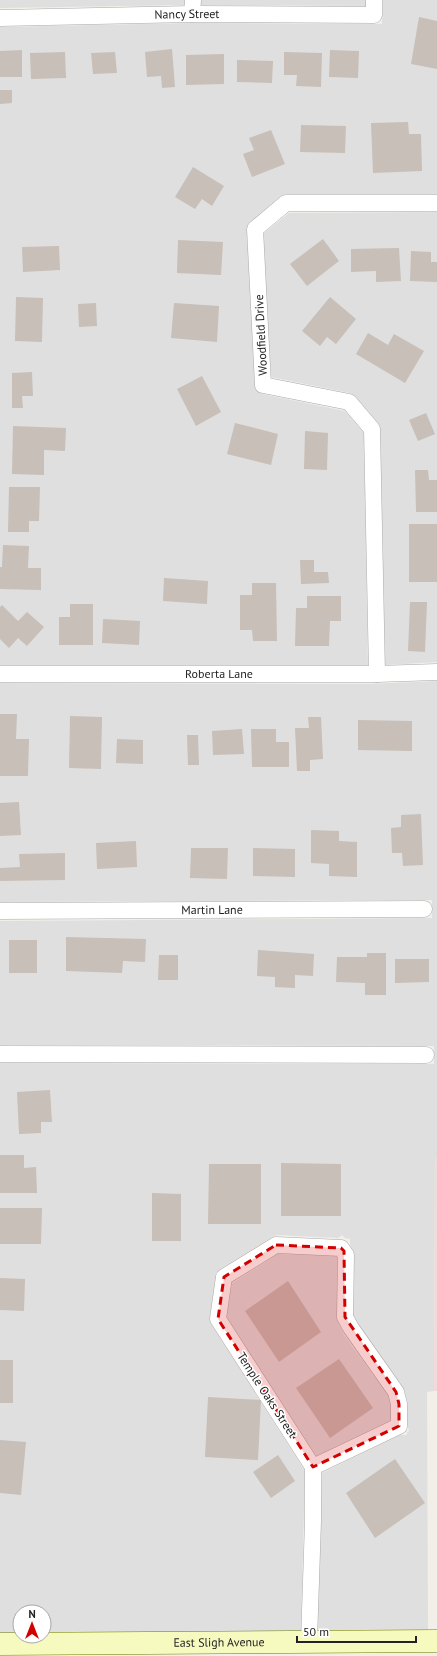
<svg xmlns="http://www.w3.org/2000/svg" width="437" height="1656" viewBox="0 0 437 1656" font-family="'PT Sans',sans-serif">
<rect width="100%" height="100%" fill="#f2efe9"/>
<g fill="#e0dfdf">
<polygon points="0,0 185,0 185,5 0,8"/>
<polygon points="201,0 366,0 366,6 201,5"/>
<polygon points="383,0 437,0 437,194 286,194 281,196 250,222 247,230 255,385 262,394 345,411 364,433 368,665 0,665 0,27 192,23 382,24"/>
<polygon points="437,212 437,662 385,665 380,429 378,423 355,396 350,393 271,377 263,234 289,213"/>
<polygon points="437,681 437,1157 435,1157 434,1391 427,1392 428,1632 317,1632 322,1473 400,1435 407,1435 407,1432 409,1431 407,1424 407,1401 403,1387 357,1323 353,1315 354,1256 350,1244 350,1239 345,1238 342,1235 338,1238 277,1235 272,1237 220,1269 216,1276 210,1317 211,1324 305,1471 301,1632 44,1634 44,1612 20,1612 20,1634 0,1634 0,1063 434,1064 434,1046 0,1045 0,921 432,918 432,900 0,902 0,683 369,684"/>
<polygon points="278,1254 337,1256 337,1300 338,1322 344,1335 389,1397 391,1405 391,1420 316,1456 226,1317 232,1283"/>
</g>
<polygon fill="#f2dad9" points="435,1157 437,1157 437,1391 434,1391"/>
<g fill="#c7bfb8">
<polygon points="419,17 437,21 437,69 411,64"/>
<polygon points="172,49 175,87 162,88 161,76 147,77 145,52"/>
<polygon points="22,50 22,77 0,77 0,51"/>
<polygon points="330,50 359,51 358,78 329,77"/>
<polygon points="65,52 66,78 31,79 30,53"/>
<polygon points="115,52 117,73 93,74 91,53"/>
<polygon points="284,52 322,53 321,87 296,86 297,75 284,75"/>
<polygon points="224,54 224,84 186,85 186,55"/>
<polygon points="237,60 273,61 272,83 237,82"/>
<polygon points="0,90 12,90 12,103 0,104"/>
<polygon points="408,122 409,134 421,134 422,171 373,173 371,123"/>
<polygon points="301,125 346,126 345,153 300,152"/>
<polygon points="271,130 285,164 252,177 243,154 254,150 249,138"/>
<polygon points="193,167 224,186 212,206 202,199 195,209 175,197"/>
<polygon points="323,239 339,261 307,286 290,264"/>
<polygon points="178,240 223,242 221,275 177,273"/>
<polygon points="59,246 60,270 23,272 22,247"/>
<polygon points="399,248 401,281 376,282 376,271 351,272 351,249"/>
<polygon points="411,251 431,252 431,262 437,262 437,282 410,281"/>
<polygon points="16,297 43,298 42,342 15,341"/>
<polygon points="330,297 356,319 336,344 327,337 320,346 302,331"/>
<polygon points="96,303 97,326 79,327 78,304"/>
<polygon points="174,303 219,306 217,342 171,338"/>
<polygon points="368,333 388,345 394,334 424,351 405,383 356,354"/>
<polygon points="32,372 33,396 22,396 23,408 12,408 12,373"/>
<polygon points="202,376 221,412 196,426 177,389"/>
<polygon points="426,413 435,434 418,441 409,420"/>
<polygon points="235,423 278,434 271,465 227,454"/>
<polygon points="13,426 66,428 65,451 44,450 44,475 12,474"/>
<polygon points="305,431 328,433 327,470 304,469"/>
<polygon points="415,470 428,470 429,480 437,480 437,512 416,512"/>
<polygon points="9,487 40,487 39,521 29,521 29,532 8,532"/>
<rect x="409" y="524" width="28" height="58"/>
<polygon points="3,545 29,546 28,568 41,568 41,590 0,589 0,567 2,567"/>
<polygon points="300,560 314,560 314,572 328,572 329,583 301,584"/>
<polygon points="164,578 208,581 207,604 163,601"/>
<polygon points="252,583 276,583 277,641 253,641 252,630 240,630 240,595 252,595"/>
<polygon points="307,596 341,596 341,621 330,621 329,646 295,646 296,608 307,608"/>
<polygon points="410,602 427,602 425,652 408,651"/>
<polygon points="70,604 93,604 93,645 59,645 59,617 70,617"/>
<polygon points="2,605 18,621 27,612 44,627 27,646 18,638 9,648 0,639 0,607"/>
<polygon points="103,619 140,621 139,645 102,643"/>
<polygon points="0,714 17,714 16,739 29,739 28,776 0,776"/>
<polygon points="70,716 102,717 101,769 69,768"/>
<polygon points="308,717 321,717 323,759 310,760 310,771 297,771 295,728 309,728"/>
<polygon points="358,720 412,721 412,751 358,750"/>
<polygon points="242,729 244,754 213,755 212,731"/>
<polygon points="251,729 276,729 276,742 289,742 289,767 252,767"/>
<polygon points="187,735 198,735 199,765 188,765"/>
<polygon points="117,739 143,740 143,764 116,763"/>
<polygon points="19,802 21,835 0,836 0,803"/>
<polygon points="421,814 423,865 403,866 402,853 392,853 391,828 401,827 401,815"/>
<polygon points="311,830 339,831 339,841 357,842 357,877 329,876 329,864 311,863"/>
<polygon points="136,841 137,867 97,869 96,843"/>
<polygon points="191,848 228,848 227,879 190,878"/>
<polygon points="253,848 295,849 295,877 253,876"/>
<polygon points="65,853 65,880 0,881 0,868 20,867 19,854"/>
<polygon points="66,937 146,939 145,962 123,961 122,973 66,971"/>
<rect x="9" y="940" width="28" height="33"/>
<polygon points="258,950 314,954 313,976 295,975 295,988 275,987 275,977 257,976"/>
<polygon points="367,953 386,953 386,995 365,995 365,983 336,982 337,957 367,957"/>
<polygon points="159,955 178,955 178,980 158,980"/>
<polygon points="395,959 429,959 429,982 395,983"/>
<polygon points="50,1090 52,1122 41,1122 41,1133 19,1134 17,1092"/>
<polygon points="0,1155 24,1155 24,1168 36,1167 37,1193 0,1193"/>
<polygon points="281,1163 341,1164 341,1216 281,1216"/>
<polygon points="209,1164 261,1164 261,1224 208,1224"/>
<polygon points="152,1193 181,1194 181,1241 152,1241"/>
<polygon points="0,1208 42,1208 41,1244 0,1244"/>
<polygon points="0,1278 25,1279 24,1311 0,1310"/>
<polygon points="288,1281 321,1332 279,1362 245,1311"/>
<polygon points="339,1359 373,1408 330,1438 296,1388"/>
<rect x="0" y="1360" width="13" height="43"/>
<polygon points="208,1397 261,1400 258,1460 205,1457"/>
<polygon points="0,1440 26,1442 21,1495 0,1493"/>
<polygon points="278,1455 295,1481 271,1498 253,1472"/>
<polygon points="395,1459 425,1503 375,1538 346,1493"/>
</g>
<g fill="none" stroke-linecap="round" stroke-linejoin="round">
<g stroke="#a9a9a9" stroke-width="17">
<g id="street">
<polyline points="192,14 193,0"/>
<path id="s1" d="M0,18L192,14L374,15V0"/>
<path id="s2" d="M0,674H377L437,672"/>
<polyline points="377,674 372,429 349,402 263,385 255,229 286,203 437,203"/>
<path id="s3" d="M0,911L424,909"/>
<polyline points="0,1054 426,1055"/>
<polyline points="309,1641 313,1521 313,1467 218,1319 224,1277 276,1245 341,1248 346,1255 345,1317 351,1328 396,1392 399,1404 399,1426 313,1467"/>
</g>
</g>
<g stroke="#707d05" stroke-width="23">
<g id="secondary">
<path id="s4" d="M0,1644L437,1641"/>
</g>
</g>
<use href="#street" stroke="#fff" stroke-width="16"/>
<use href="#secondary" stroke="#f7fabf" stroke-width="22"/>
</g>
<path fill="#d40000" fill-opacity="0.2" stroke="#d40000" stroke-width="3" stroke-dasharray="8 5" stroke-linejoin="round" d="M276,1245L341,1248L344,1251L345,1317L396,1392L399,1404V1426L313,1467L218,1319L224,1277Z"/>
<g text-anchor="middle" stroke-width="3" stroke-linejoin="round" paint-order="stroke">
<g font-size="12" fill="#222" stroke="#fff">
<text dy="4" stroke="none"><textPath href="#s1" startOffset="187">Nancy Street</textPath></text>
<text transform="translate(261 335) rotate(-93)" y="4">Woodfield Drive</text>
<text dy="4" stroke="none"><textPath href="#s2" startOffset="219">Roberta Lane</textPath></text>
<text dy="4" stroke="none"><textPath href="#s3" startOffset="212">Martin Lane</textPath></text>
<text transform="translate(267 1395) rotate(57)" y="4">Temple Oaks Street</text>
<text dy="4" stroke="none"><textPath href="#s4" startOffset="219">East Sligh Avenue</textPath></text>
</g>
</g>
<g transform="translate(32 1624)"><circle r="19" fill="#ffffff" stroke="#a7a7a7"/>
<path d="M0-3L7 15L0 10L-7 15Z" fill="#d40000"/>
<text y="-6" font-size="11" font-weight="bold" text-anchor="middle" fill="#222222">N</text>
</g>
<path d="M297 1636v6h119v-6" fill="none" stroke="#222222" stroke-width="2"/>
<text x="303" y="1636" font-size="12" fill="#222222" stroke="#ffffff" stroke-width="3" paint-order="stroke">50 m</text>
</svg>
